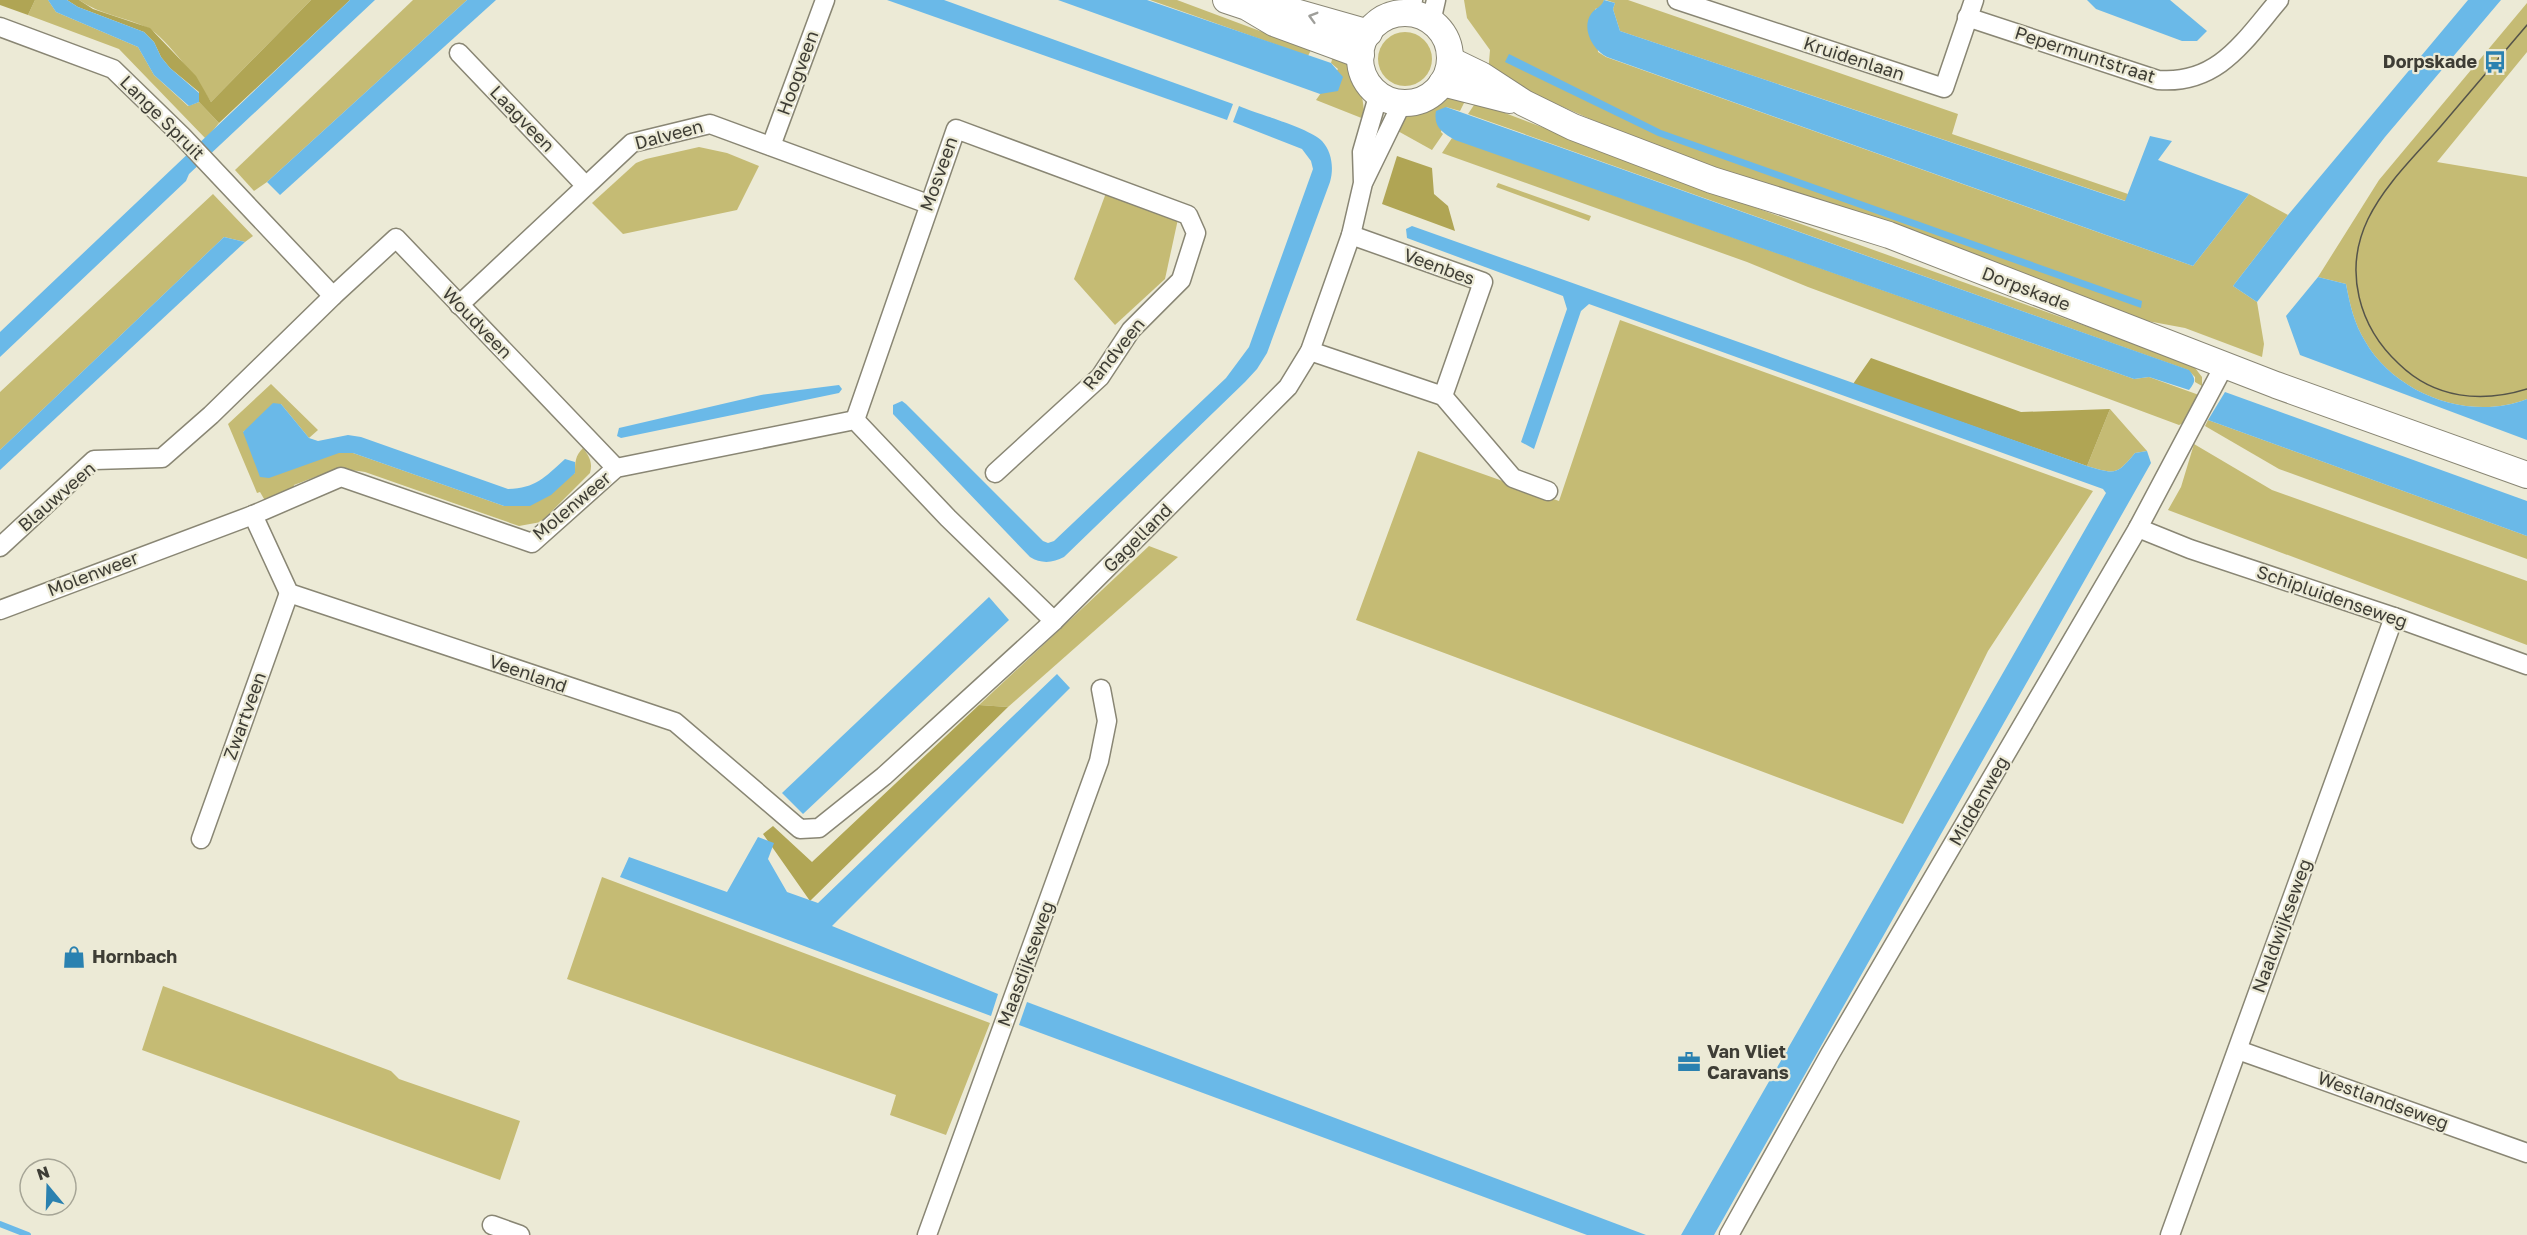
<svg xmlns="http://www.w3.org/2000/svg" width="2527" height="1235" viewBox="0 0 2527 1235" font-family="'Golos Text',sans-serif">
<rect width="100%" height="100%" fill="#ecead6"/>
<g fill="#c5bb74">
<polygon points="35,0 48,0 56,12 138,47 154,75 188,106 199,102 219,123 206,139 119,49 28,15"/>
<path d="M79,0H311L211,102C201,85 166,37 148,28C125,17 101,15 79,0Z"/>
<polygon points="413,0 467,0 267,182 254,191 235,170"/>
<polygon points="1150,0 1177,0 1311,50 1308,56"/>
<polygon points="1464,0 1604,0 1602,7 1595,9 1598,52 1606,57 2193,266 2249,194 2288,215 2233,286 2257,302 2264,344 2262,357 2185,328 2142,320 1712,166 1604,125 1488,74 1490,50 1467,18"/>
<polygon points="1606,0 1628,0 1958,114 1952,134 2128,194 2126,201 1620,31 1613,9 1615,3"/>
<path d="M2527,3V52L2437,162L2527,177V399C2470,422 2395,394 2365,341C2354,323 2350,305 2346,284L2318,277L2379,180Z"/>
<circle cx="1405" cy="59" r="27"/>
<path d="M1334,53C1355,65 1365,95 1364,119L1316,100L1338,69L1331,63Z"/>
<path d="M1451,97L1466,99L1460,111L1446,107L1441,132L1443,134L1432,150L1396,130C1406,111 1432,102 1451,97Z"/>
<polygon points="1476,102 1709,191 2192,364 2202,377 2202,386 2195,382 2195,377 2188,370 1468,114"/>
<polygon points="1452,138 2134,379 2149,377 2199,395 2186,422 2179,425 1808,287 1747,262 1442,153"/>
<polygon points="699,147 727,153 759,166 737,210 623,234 592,203 636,163 646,159"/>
<polygon points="1498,183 1591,216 1589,221 1496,187"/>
<polygon points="1106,193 1178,219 1165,279 1115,325 1074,279"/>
<polygon points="213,194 253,236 245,242 224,237 0,450 0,392"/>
<polygon points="1620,320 2093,491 1988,651 1903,824 1356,620 1418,451 1559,501"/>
<path d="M271,384L318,430L309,438L281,404L243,432L339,453H353L504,506L575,473C575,462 575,456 583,448C589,456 593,462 590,473L541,522L519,526L365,472C336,467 320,475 294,485L293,493L267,504L260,492L257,493L228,424Z"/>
<path d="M2110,409L2147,451L2135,453C2116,476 2115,474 2087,466Z"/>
<polygon points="2208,420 2527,536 2527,559 2279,469 2205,426"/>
<polygon points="2194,444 2272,490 2527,581 2527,645 2168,510 2181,487"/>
<polygon points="1149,546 1178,557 1008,707 979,705"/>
<polygon points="602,877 990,1023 946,1135 890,1115 896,1095 567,979"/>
<polygon points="163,986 391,1071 399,1079 520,1121 500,1180 142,1050"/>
</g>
<g fill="#b0a554">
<polygon points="0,0 35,0 28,15 0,5"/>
<polygon points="67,0 79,0 93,9 150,28 196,76 211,102 311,0 350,0 219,123 199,102 199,92 170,68 161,57 154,42 144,32 78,7"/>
<polygon points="1397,156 1432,168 1434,194 1448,206 1455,231 1382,204"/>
<polygon points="1871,358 2021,412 2110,409 2087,466 1853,384"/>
<polygon points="979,705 1008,707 810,901 763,834 773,826 812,862"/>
</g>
<g fill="#6ab9e8">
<polygon points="48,0 67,0 78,7 144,32 154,42 161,57 170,68 199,93 199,102 189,106 154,75 138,47 56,12"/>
<polygon points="350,0 375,0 189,174 186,181 0,357 0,332"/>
<polygon points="467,0 496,0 280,195 267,182"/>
<polygon points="887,0 944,0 1233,104 1227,120"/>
<polygon points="1058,0 1147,0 1331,63 1343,77 1338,91 1320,94"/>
<path d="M1604,0L1615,3L1613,9L1620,31L2125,201L2150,136L2172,141L2158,160L2249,194L2193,266L1607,57C1593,50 1581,29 1591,14C1596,7 1601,8 1604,0Z"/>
<polygon points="2087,0 2170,0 2207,31 2197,41 2182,41 2096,9"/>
<polygon points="2468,0 2501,0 2385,137 2257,302 2233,286 2288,215"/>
<polygon points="1509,54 1661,130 2142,301 2141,308 1658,136 1505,62"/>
<path d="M1239,106C1257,114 1310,128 1322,141C1332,152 1334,168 1330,182L1267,353L1257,369L1245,382L1064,557C1053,563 1041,564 1030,557L893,414V405L902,401L906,404L1043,541L1048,543L1054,541L1226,378L1249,347L1313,169L1311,161L1302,149L1233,122Z"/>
<path d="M1446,107L2189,370C2196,379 2196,381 2189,390L2149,377L2134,379L1455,140C1443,133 1433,127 1436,111Z"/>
<path d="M1412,226L2087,466C2115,474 2116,476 2135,453L2147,451L2151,463L1714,1235H1681L2106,493L2103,489L1589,304L1581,311L1534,449L1521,442L1567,309L1563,296L1407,238L1406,229Z"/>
<polygon points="224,237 245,242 0,470 0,450"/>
<path d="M2318,277L2346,284C2350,305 2354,323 2365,341C2395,394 2470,422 2527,399V440L2300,355L2286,316Z"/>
<polygon points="839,385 842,389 839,393 621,438 617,436 619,428 761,395"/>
<polygon points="2225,392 2527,501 2527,536 2208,420"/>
<path d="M273,403L281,404L309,438L318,441L348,435L361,437L508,489C536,488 544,478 565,459L575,462V473L551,495L530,506H504L353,453H339L269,478L260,477L243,432Z"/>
<polygon points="989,597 1009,620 803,814 782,793"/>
<polygon points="1057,674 1070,688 832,926 998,994 991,1016 620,877 629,857 727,892 758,837 774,843 768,859 787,892 818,903"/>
<polygon points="1027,1002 1646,1235 1587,1235 1019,1025"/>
</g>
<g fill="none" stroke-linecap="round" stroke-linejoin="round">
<polyline stroke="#6ab9e8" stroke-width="6" points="0,1224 28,1235"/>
<g stroke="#898674" stroke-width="21">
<g id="minor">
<polyline points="1677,0 1944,88 1974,0"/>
<polyline points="1406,14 1413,0"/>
<path d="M1967,17L2158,80C2218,85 2244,41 2279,0"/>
<polyline points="1431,22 1436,0"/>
<polyline points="0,27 113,69 182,136 333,296"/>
<polyline points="459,53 585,185"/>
<polyline points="771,146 825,0"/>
<polyline points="1364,181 1402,103"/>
<polyline points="1351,235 1483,282 1443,396"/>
<polyline points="459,305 632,143 710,124 928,204"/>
<polyline points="1310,351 1443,396 1513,478 1548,491"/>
<polyline points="855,420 956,129 1188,215 1196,233 1181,280 1131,330 1100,377 995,473"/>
<polyline points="253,515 289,593 675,722 800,829 819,828 884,776 1054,621 1288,387 1310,351 1351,235 1363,183 1362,152 1379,93"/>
<polyline points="2138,528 2190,549 2394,617 2527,665"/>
<polyline points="0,547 94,460 162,458 211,415 333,296 396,238 616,468"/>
<polyline points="0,610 253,515 341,477 532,543 616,468 855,420 948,518 1054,621"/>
<polyline points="201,839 289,593"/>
<polyline points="2238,1050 2527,1153"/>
<polyline points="492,1225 520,1235"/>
<polyline points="927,1235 1099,761 1107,721 1101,689"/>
<polyline points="1729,1235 1830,1054 2138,528 2225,364"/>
<polyline points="2170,1235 2394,617"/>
</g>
</g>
<g stroke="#898674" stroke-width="28">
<g id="secondary">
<polyline points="1226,0 1247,7 1274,23 1361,55"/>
<polyline points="1256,7 1281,8 1369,33"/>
<circle cx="1405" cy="58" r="45"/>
<polyline points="1450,60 1481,75 1524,103 1573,127 1712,180 1889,235 2276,385 2527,475"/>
<polyline points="1442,83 1509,100"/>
</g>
</g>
<use href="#minor" stroke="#fff" stroke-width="18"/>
<use href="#secondary" stroke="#fff" stroke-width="26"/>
<path stroke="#55544a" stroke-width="1.5" d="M2527,25C2499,58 2470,92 2441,126C2416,155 2385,184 2368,219C2343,271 2359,327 2399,364C2435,399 2482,403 2527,389"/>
</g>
<defs><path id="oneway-chevron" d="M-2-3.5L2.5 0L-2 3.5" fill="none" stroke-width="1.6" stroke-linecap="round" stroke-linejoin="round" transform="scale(1.5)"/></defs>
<use stroke="#9e9e9a" href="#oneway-chevron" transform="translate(1313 17) rotate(-164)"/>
<defs>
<g id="bus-bare" transform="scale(1.8)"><path d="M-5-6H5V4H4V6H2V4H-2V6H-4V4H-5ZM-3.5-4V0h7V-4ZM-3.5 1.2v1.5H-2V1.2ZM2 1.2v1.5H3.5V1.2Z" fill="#2a81b0" stroke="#ecead6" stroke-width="2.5" paint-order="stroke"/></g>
<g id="shop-bare" transform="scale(1.8)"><path d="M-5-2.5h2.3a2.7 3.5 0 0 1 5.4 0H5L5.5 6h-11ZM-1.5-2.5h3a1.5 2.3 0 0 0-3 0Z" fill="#2a81b0" stroke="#ecead6" stroke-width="2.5" paint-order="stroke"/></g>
<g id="office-bare" transform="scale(1.8)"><path d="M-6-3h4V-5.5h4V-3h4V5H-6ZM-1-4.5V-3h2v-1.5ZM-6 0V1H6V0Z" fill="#2a81b0" stroke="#ecead6" stroke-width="2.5" paint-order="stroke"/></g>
</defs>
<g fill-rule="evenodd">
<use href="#bus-bare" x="2495" y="62"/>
<use href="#shop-bare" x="74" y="957"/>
<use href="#office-bare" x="1689" y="1062"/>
</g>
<g text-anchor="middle" stroke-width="4.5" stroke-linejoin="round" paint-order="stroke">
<g font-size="18" fill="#3e3d35" stroke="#ecead6">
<text transform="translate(2085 55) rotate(18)" y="6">Pepermuntstraat</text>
<text transform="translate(1854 59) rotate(18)" y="6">Kruidenlaan</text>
<text transform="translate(798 73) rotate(-70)" y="6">Hoogveen</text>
<text transform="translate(162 118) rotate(45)" y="6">Lange Spruit</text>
<text transform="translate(522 119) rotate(46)" y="6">Laagveen</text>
<text transform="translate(669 135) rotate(-15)" y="6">Dalveen</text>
<text transform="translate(939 174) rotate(-70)" y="6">Mosveen</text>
<text transform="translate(1439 267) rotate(20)" y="6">Veenbes</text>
<text transform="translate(2026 289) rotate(21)" y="6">Dorpskade</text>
<text transform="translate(477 323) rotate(46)" y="6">Woudveen</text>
<text transform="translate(1114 354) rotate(-51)" y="6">Randveen</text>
<text transform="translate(57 497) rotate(-41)" y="6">Blauwveen</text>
<text transform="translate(572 506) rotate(-40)" y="6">Molenweer</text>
<text transform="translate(1138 538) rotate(-45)" y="6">Gagelland</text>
<text transform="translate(93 574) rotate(-21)" y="6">Molenweer</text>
<text transform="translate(2332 597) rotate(19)" y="6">Schipluidenseweg</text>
<text transform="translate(528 674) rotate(19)" y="6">Veenland</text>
<text transform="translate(245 716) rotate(-70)" y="6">Zwartveen</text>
<text transform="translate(1979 801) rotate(-60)" y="6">Middenweg</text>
<text transform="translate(2282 926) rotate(-70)" y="6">Naaldwijkseweg</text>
<text transform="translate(1026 964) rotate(-70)" y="6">Maasdijkseweg</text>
<text transform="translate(2383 1101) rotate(20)" y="6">Westlandseweg</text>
</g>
<g font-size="18" font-weight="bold" fill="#3e3d35" stroke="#ecead6" text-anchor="start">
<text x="2477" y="68" text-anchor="end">Dorpskade</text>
<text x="92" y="963">Hornbach</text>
<text x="1707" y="1058">Van Vliet<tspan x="1707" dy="21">Caravans</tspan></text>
</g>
</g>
<g transform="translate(48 1187) rotate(341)"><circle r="28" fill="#ecead6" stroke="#a6a596" stroke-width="1.5"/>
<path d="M0-4.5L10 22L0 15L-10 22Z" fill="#2a81b0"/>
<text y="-9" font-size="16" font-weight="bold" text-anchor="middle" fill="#3e3d35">N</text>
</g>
</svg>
